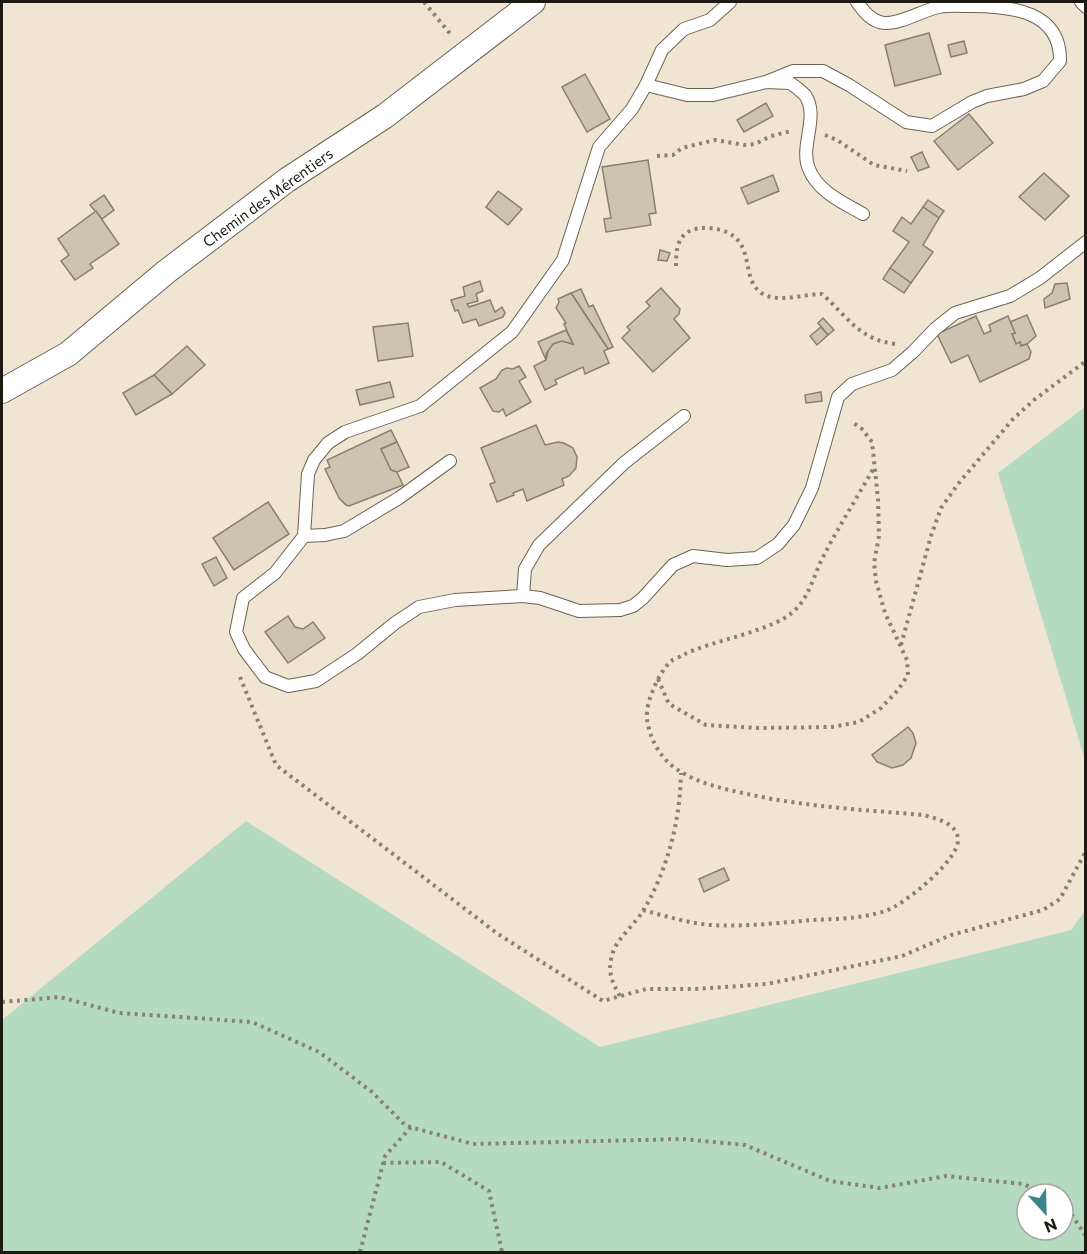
<svg xmlns="http://www.w3.org/2000/svg" width="1087" height="1254" viewBox="0 0 1087 1254" font-family="Commissioner,sans-serif">
<rect width="100%" height="100%" fill="#efe5d2"/>
<g fill="#b4dac0" fill-rule="evenodd">
<polygon points="1085,407 1085,760 998,473"/>
<path d="M246,821L600,1047L1071,930L1085,911V1252H2V1020ZM1027,1194H1063V1230H1027Z"/>
</g>
<g fill="#cdc3b1" stroke="#887f6e" stroke-width="1.5">
<polygon points="929,33 941,74 895,86 885,45"/>
<polygon points="964,41 967,53 951,57 948,45"/>
<polygon points="585,74 610,119 587,132 562,87"/>
<polygon points="766,103 773,116 744,132 737,120"/>
<polygon points="969,114 993,143 958,170 934,141"/>
<polygon points="922,152 929,167 918,171 911,157"/>
<polygon points="648,160 656,213 649,214 651,225 606,232 604,219 611,218 602,167"/>
<polygon points="1044,173 1069,196 1045,220 1019,197"/>
<polygon points="773,175 779,191 748,204 741,188"/>
<polygon points="498,191 522,209 508,225 486,207"/>
<polygon points="104,195 114,210 102,219 90,205"/>
<polygon points="928,200 944,211 939,218 923,207"/>
<polygon points="923,207 939,218 923,245 933,252 911,283 890,268 909,242 893,231 902,217 911,224"/>
<polygon points="96,211 119,244 90,264 93,268 75,280 61,261 69,255 58,239"/>
<polygon points="660,250 670,253 667,261 658,260"/>
<polygon points="890,268 911,283 904,293 883,279"/>
<polygon points="480,281 483,291 476,294 478,301 467,304 469,307 490,300 495,312 502,307 505,313 503,317 479,326 476,319 463,323 458,310 455,311 451,300 465,296 463,287"/>
<polygon points="1067,283 1070,299 1045,308 1044,299 1052,293 1055,284"/>
<polygon points="661,288 680,309 679,314 674,319 690,338 653,372 622,338 630,330 627,327 650,306 646,302"/>
<polygon points="581,289 589,307 593,305 613,347 608,349 571,293"/>
<polygon points="571,293 608,349 604,351 609,363 585,374 583,367 555,380 557,384 545,390 534,366 546,360 549,348 556,342 562,341 573,344 564,324 566,323 556,308 559,302 558,299"/>
<polygon points="1027,315 1036,336 1027,344 1021,346 1020,342 1016,344 1012,334 1015,333 1010,322"/>
<polygon points="976,316 984,334 991,331 989,325 1008,316 1015,333 1012,334 1016,344 1020,342 1021,346 1027,344 1031,352 1029,359 980,382 968,355 951,363 937,334"/>
<polygon points="823,318 834,330 828,335 818,323"/>
<polygon points="408,323 413,356 378,361 373,327"/>
<polygon points="821,327 828,335 817,345 810,336"/>
<polygon points="566,330 573,344 562,341 553,344 546,354 546,360 538,342"/>
<polygon points="187,346 205,365 172,394 154,375"/>
<polygon points="519,366 526,377 519,381 531,402 506,416 503,409 499,412 493,411 480,388 496,379 502,370 507,368 513,369"/>
<polygon points="154,375 172,394 136,415 123,393"/>
<polygon points="390,382 394,397 360,405 356,390"/>
<polygon points="821,392 822,401 806,403 805,395"/>
<polygon points="536,425 545,445 558,442 564,443 573,448 577,457 576,468 569,476 562,479 564,485 527,501 523,489 513,493 514,495 497,502 490,484 495,482 481,448"/>
<polygon points="391,430 397,442 381,449 391,470 397,472 403,485 349,506 346,505 339,498 325,469 330,467 327,460"/>
<polygon points="397,442 409,467 397,472 391,470 381,449"/>
<polygon points="268,502 289,534 234,570 213,538"/>
<polygon points="216,557 227,578 214,586 202,564"/>
<polygon points="288,616 295,627 303,629 313,622 325,638 288,663 265,632"/>
<polygon points="908,727 913,733 916,743 911,758 903,765 892,768 877,762 872,755"/>
<polygon points="724,868 729,880 704,892 699,879"/>
</g>
<g fill="none" stroke-linecap="round" stroke-linejoin="round">
<g stroke="#6b6353" stroke-width="14">
<g id="service">
<polyline points="730,2 710,20 684,29 662,50 646,85 632,109 599,147 563,260 512,332 420,406 345,432 328,443 314,460 308,474 304,536 275,573 243,598 236,632 244,649 265,677 288,686 316,681 357,654 395,623 419,607 455,600 523,596 540,598 579,611 620,610 633,606 643,598 673,565 693,556 727,560 757,558 778,544 794,525 812,488 838,397 852,384 892,370 913,352 935,329 955,313 1010,296 1040,278 1086,242"/>
<polyline points="1081,2 1086,7"/>
<path d="M766,82L793,71H823L849,85L906,122L932,126L972,102L987,96L1024,89L1043,81L1060,61C1061,11 1011,6 971,6C961,6 949,5 939,7C923,10 901,24 885,23C872,22 864,12 857,2"/>
<path d="M646,85L687,95H713L766,82L790,83C795,86 801,91 805,95C820,117 799,146 809,169C818,192 844,203 863,214"/>
<polyline points="304,536 325,535 344,531 399,498 450,461"/>
<polyline points="523,596 525,569 539,545 624,463 684,416"/>
</g>
</g>
<g stroke="#6b6353" stroke-width="26">
<polyline id="minor" points="2,391 68,354 166,272 287,180 385,116 533,2"/>
</g>
<g stroke="#888174" stroke-width="4" stroke-dasharray="3 4.5" stroke-linecap="butt">
<polyline points="424,2 452,36"/>
<polyline points="825,135 837,140 874,165 907,171"/>
<polyline points="657,156 673,155 682,148 715,140 744,145 755,144 771,136 791,131"/>
<path d="M676,266C676,256 676,243 684,235C690,229 701,227 710,228C762,234 736,278 763,294C779,303 804,294 822,294C848,317 859,340 896,344"/>
<polyline points="901,645 931,536 941,508 958,484 1013,419 1034,400 1086,361"/>
<polyline points="240,677 276,765 498,934 603,1001 646,989 696,989 767,984 902,956 951,935 1043,910 1060,899 1086,851"/>
<polyline points="658,679 669,704 706,725 759,728 832,727 859,722 881,708 898,690 908,675 907,660 885,613 876,581 874,563 879,536 878,499 872,442 862,429 851,421"/>
<path d="M643,910C665,916 688,923 710,925C744,927 779,923 812,920C836,919 861,919 885,911C904,905 958,861 958,840C958,823 935,818 923,815C866,810 808,807 752,795C729,790 703,785 683,773C662,762 650,741 647,719C645,703 659,672 671,661C674,659 680,657 683,655C712,640 776,631 796,609C810,595 814,574 823,557C839,526 858,496 875,466"/>
<path d="M620,996C611,981 607,970 613,952C618,938 635,924 643,911C668,869 680,821 681,773"/>
<polyline points="2,1002 60,997 119,1013 252,1022 319,1052 372,1092 406,1126 473,1144 683,1139 745,1145 830,1181 880,1188 946,1176 1023,1184 1047,1194"/>
<polyline points="383,1163 441,1162 489,1191 502,1252"/>
<polyline points="1063,1202 1086,1236"/>
<polyline points="360,1252 385,1156 411,1127"/>
</g>
<use href="#service" stroke="#fff" stroke-width="12"/>
<use href="#minor" stroke="#fff" stroke-width="24"/>
</g>
<g text-anchor="middle" stroke-width="6" stroke-linejoin="round" paint-order="stroke">
<g font-size="15" fill="#1d1a13" stroke="#fff">
<text transform="translate(268 198) rotate(-36)" y="5">Chemin des Mérentiers</text>
</g>
</g>
<rect width="1087" height="1254" fill="none" stroke="#1d1a13" stroke-width="6"/>
<g transform="translate(1045 1212) rotate(158)"><circle r="28" fill="#ffffff" stroke="#a5a3a1" stroke-width="1.5"/>
<path d="M0-4.5L10 22L0 15L-10 22Z" fill="#3d838f"/>
<text y="-9" font-size="16" font-weight="bold" text-anchor="middle" fill="#1d1a13">N</text>
</g>
</svg>
